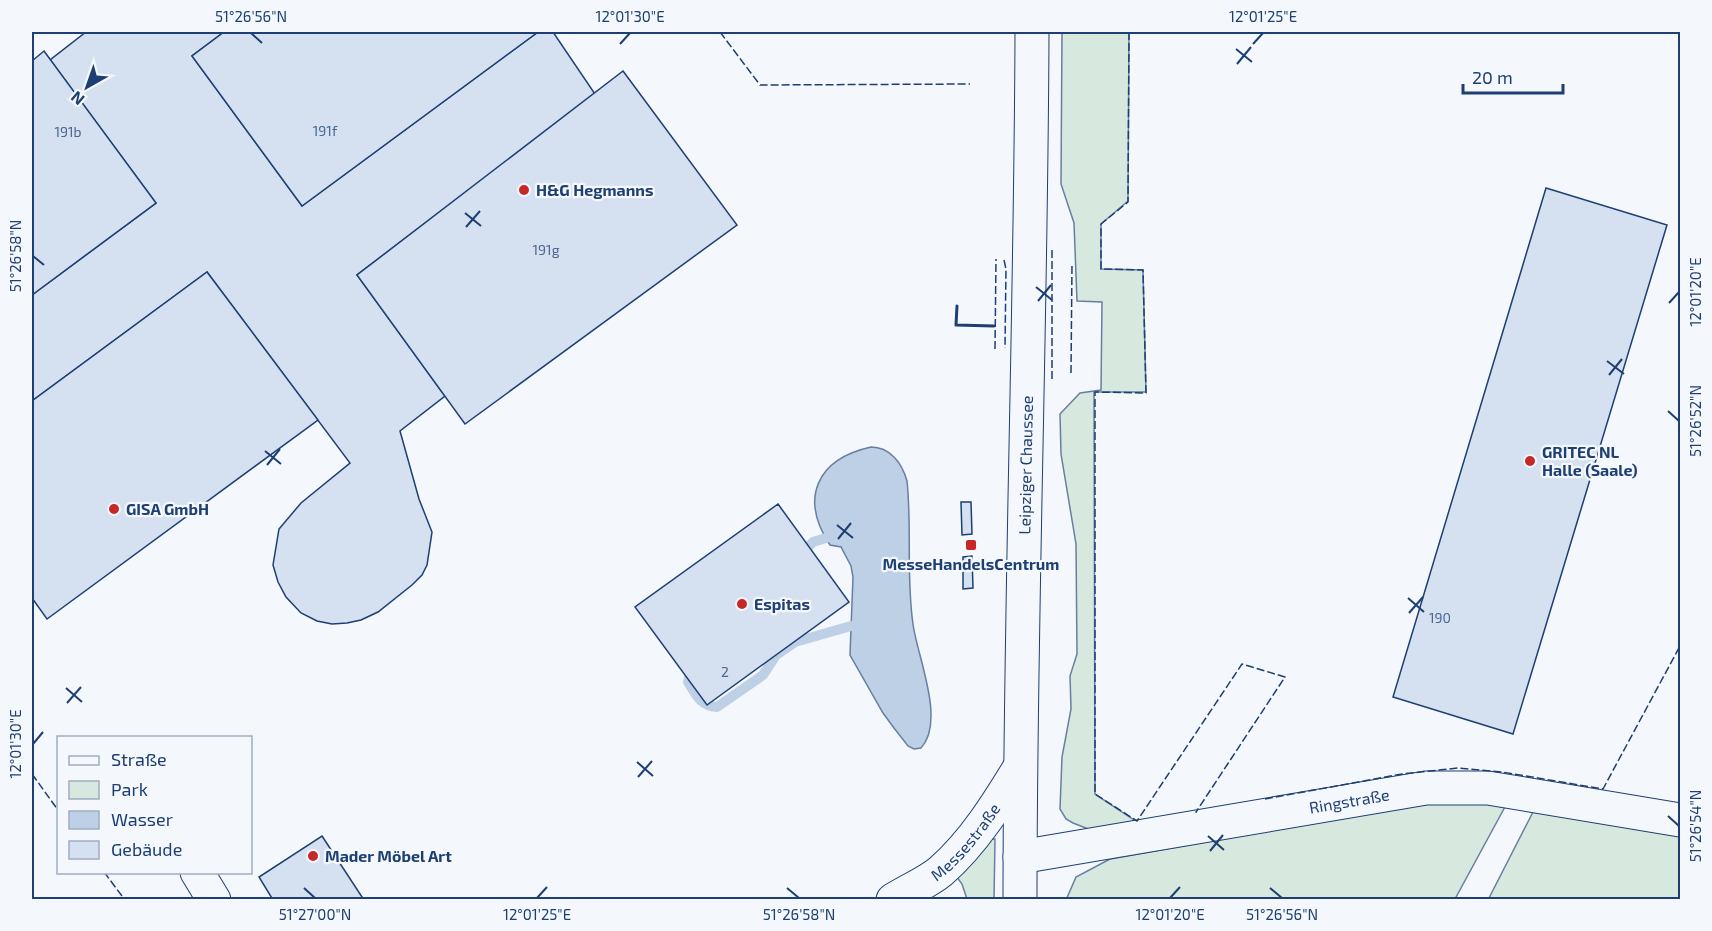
<svg xmlns="http://www.w3.org/2000/svg" width="1712" height="931" viewBox="0 0 1712 931" font-family="'Exo 2',sans-serif">
<rect width="100%" height="100%" fill="#f4f7fb"/>
<g fill="#d7e8df" stroke="#687fa3" stroke-width="1.5">
<polygon points="1062,32 1129,32 1128,201 1101,224 1101,269 1143,270 1146,392 1094,392 1095,794 1140,824 1091,830 1073,823 1066,819 1060,809 1062,757 1071,709 1070,676 1077,654 1076,544 1061,454 1060,414 1080,393 1101,390 1102,302 1077,301 1074,223 1061,184"/>
<polygon points="1449,801 1506,805 1455,899 1066,900 1076,877 1110,859 1384,810"/>
<polygon points="1533,812 1680,836 1680,899 1488,900"/>
<polygon points="987,839 995,839 994,899 967,899 962,884 956,876"/>
</g>
<path fill="#bed0e5" stroke="#687fa3" stroke-width="1.5" d="M871,447C890,447 902,463 907,481C912,528 906,576 913,624C917,656 946,721 921,748L914,749L908,746L894,728L883,713L850,655L853,577L851,566L841,547L830,545C799,498 817,459 871,447Z"/>
<g fill="none" stroke-linecap="round" stroke-linejoin="round">
<g stroke="#bed0e5" stroke-width="10">
<polyline points="799,556 813,542 826,538"/>
<path d="M692,666L688,682C696,695 701,706 717,707L763,675L776,655L795,642L851,626"/>
</g>
</g>
<g fill="#d5e0f0" stroke="#1d3f73" stroke-width="1.5">
<polygon points="86,32 224,32 192,56 302,206 538,32 553,32 595,94 357,275 445,396 400,431 419,499 432,532 427,565 422,575 412,585 378,612 361,620 347,623 332,624 317,621 301,613 286,597 278,582 273,565 279,529 301,503 350,463 207,272 32,401 32,295 156,203 50,60"/>
<polygon points="224,32 538,32 302,206 192,56"/>
<polygon points="44,51 156,203 32,295 32,61"/>
<polygon points="623,71 737,225 465,424 357,275"/>
<polygon points="1546,188 1667,225 1513,734 1393,697"/>
<polygon points="207,272 318,420 47,619 32,598 32,401"/>
<polygon points="961,502 971,502 972,534 962,535"/>
<polygon points="778,504 849,602 707,705 635,607"/>
<polygon points="972,556 973,588 963,589 963,557"/>
<polygon points="322,836 364,900 273,900 259,877"/>
</g>
<g fill="none" stroke-linecap="round" stroke-linejoin="round">
<g stroke="#1d3f73" stroke-width="35">
<g id="minor">
<path id="s1" d="M1020,857L1426,788H1488L1680,820"/>
<polyline points="197,872 214,900"/>
<path id="s2" d="M893,900C909,890 928,882 941,871C974,842 998,803 1020,767"/>
</g>
</g>
<g stroke="#1d3f73" stroke-width="35">
<g id="major">
<path id="s3" d="M1020,900C1020,610 1031,321 1032,32"/>
</g>
</g>
<use href="#minor" stroke="#f4f7fb" stroke-width="33"/>
<use href="#major" stroke="#f4f7fb" stroke-width="33"/>
<g stroke="#1d3f73" stroke-width="1.5" stroke-dasharray="8 3" stroke-linecap="butt">
<polyline points="720,32 760,85 970,84"/>
<polyline points="1129,32 1128,202 1101,224 1101,269 1143,270 1146,393 1095,392 1095,794 1137,821 1242,664 1285,677 1196,812 1197,812"/>
<polyline points="1052,250 1052,379"/>
<polyline points="1004,260 1006,269 1005,348"/>
<polyline points="995,349 996,259"/>
<polyline points="1071,373 1072,263"/>
<polyline points="32,774 58,810"/>
<polyline points="1265,799 1402,774 1458,768 1502,772 1603,789 1680,646"/>
<polyline points="104,872 122,896"/>
</g>
<polyline stroke="#1d3f73" stroke-width="3" points="957,306 956,325 994,326"/>
</g>
<path fill="none" stroke="#1d3f73" stroke-width="2" d="M251,33L262,43M620,44L630,33M1253,44L1263,33M1236,49L1252,62M1237,64L1251,47M465,213L481,226M466,227L480,211M33,256L44,265M1036,287L1052,300M1038,301L1051,285M1669,303L1679,292M1607,361L1624,374M1609,375L1622,359M1668,411L1679,421M265,451L281,464M267,465L280,449M837,525L853,538M838,539L851,523M1408,598L1424,612M1409,613L1423,597M66,688L82,702M67,703L81,687M33,744L43,732M637,762L653,776M638,777L652,761M1668,816L1679,826M1208,836L1224,850M1210,851L1223,835M304,888L315,898M787,888L799,898M1270,888L1282,898M537,898L547,887M1170,898L1180,887"/>
<g fill="#c62828" stroke="#f4f7fb" stroke-width="2">
<circle cx="524" cy="190" r="6"/>
<circle cx="1530" cy="461" r="6"/>
<circle cx="114" cy="509" r="6"/>
<rect x="965" y="539" width="12" height="12" rx="3"/>
<circle cx="742" cy="604" r="6"/>
<circle cx="313" cy="856" r="6"/>
</g>
<g text-anchor="middle" stroke-width="4.5" stroke-linejoin="round" paint-order="stroke">
<g font-size="14" fill="#4b6792">
<text x="325" y="136">191f</text>
<text x="68" y="137">191b</text>
<text x="546" y="255">191g</text>
<text x="1440" y="623">190</text>
<text x="725" y="677">2</text>
</g>
<g font-size="16" font-weight="bold" fill="#1d3f73" stroke="#f4f7fb" text-anchor="start">
<text x="536" y="196">H&amp;G Hegmanns</text>
<text x="1542" y="458">GRITEC NL<tspan x="1542" dy="18">Halle (Saale)</tspan></text>
<text x="126" y="515">GISA GmbH</text>
<text x="971" y="570" text-anchor="middle">MesseHandelsCentrum</text>
<text x="754" y="610">Espitas</text>
<text x="325" y="862">Mader Möbel Art</text>
</g>
<g font-size="16" fill="#1d3f73" stroke="#f4f7fb">
<text dy="6" stroke="none"><textPath href="#s3" startOffset="435">Leipziger Chaussee</textPath></text>
<text dy="6" stroke="none"><textPath href="#s1" startOffset="334">Ringstraße</textPath></text>
<text dy="6" stroke="none"><textPath href="#s2" startOffset="94">Messestraße</textPath></text>
</g>
</g>
<rect width="1712" height="931" fill="none" stroke="#f4f7fb" stroke-width="66"/>
<rect x="57" y="736" width="195" height="138" fill="#f4f7fb" stroke="#9eadc5" stroke-width="1.5"/>
<rect x="69" y="756" width="30" height="9" fill="#f4f7fb" stroke="#9eadc5" stroke-width="1.5"/>
<text x="111" y="766" font-size="18" fill="#1d3f73">Straße</text>
<rect x="69" y="781" width="30" height="18" fill="#d7e8df" stroke="#9eadc5" stroke-width="1.5"/>
<text x="111" y="796" font-size="18" fill="#1d3f73">Park</text>
<rect x="69" y="811" width="30" height="18" fill="#bed0e5" stroke="#9eadc5" stroke-width="1.5"/>
<text x="111" y="826" font-size="18" fill="#1d3f73">Wasser</text>
<rect x="69" y="841" width="30" height="18" fill="#d5e0f0" stroke="#9eadc5" stroke-width="1.5"/>
<text x="111" y="856" font-size="18" fill="#1d3f73">Gebäude</text>
<g transform="translate(87 87) rotate(220)" stroke="#f4f7fb" stroke-width="4.5" paint-order="stroke">
<path d="M0-4.5L10 22L0 15L-10 22Z" fill="#1d3f73"/>
<text y="-9" font-size="16" font-weight="bold" text-anchor="middle" fill="#1d3f73">N</text>
</g>
<path d="M1463 84v9h100v-9" fill="none" stroke="#1d3f73" stroke-width="3"/>
<text x="1472" y="84" font-size="18" fill="#1d3f73" stroke="#f4f7fb" stroke-width="4.5" paint-order="stroke">20 m</text>
<rect x="33" y="33" width="1646" height="865" fill="none" stroke="#1d3f73" stroke-width="2"/>
<g font-size="15" text-anchor="middle" fill="#1d3f73">
<text x="251" y="22">51°26'56"N</text>
<text x="630" y="22">12°01'30"E</text>
<text x="1263" y="22">12°01'25"E</text>
<text transform="translate(16 256) rotate(-90)" y="5">51°26'58"N</text>
<text transform="translate(1696 292) rotate(-90)" y="5">12°01'20"E</text>
<text transform="translate(1696 421) rotate(-90)" y="5">51°26'52"N</text>
<text transform="translate(16 744) rotate(-90)" y="5">12°01'30"E</text>
<text transform="translate(1696 826) rotate(-90)" y="5">51°26'54"N</text>
<text x="315" y="920">51°27'00"N</text>
<text x="537" y="920">12°01'25"E</text>
<text x="799" y="920">51°26'58"N</text>
<text x="1170" y="920">12°01'20"E</text>
<text x="1282" y="920">51°26'56"N</text>
</g>
</svg>
